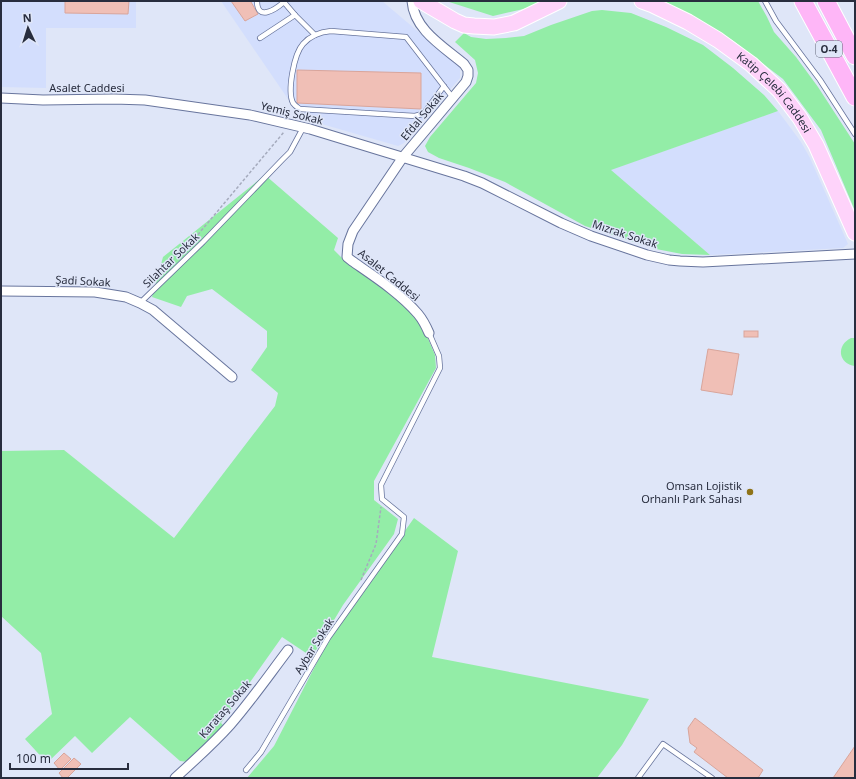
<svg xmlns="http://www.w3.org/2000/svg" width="856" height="779" viewBox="0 0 856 779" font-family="'Noto Sans',sans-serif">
<rect width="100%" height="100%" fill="#dfe6f8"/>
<g fill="#d3defd">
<polygon points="1,1 136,1 136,28 46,28 46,88 1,87"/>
<polygon points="221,1 382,1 460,67 460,78 404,143 398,146 301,118"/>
<polygon points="778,111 801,142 810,158 848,244 843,248 710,255 610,170"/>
</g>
<g fill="#93eda7">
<polygon points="446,1 544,1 528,8 493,16"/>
<polygon points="658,1 758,1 767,17 774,32 796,57 818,87 855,144 855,211 821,130 783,79 732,40 671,5"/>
<polygon points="602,10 631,13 666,27 703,45 733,68 764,95 778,111 611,170 710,255 682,254 656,249 585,226 505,182 469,168 439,158 428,152 425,146 430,137 476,83 478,73 475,60 455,42 464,33 471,37 486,39 506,38 524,36 551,25 592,11"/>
<polygon points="265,175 338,238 334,250 341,257 408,308 424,329 435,355 436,368 374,481 374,500 398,519 394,534 343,605 312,657 282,637 221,723 224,726 188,762 180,761 130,717 92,753 75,736 47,763 25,739 52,714 41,653 1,616 1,451 64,450 174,538 275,406 278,393 251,370 267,347 267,331 212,289 187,296 181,307 152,297 163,257"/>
<path d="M851,338H855V366C838,364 836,345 851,338Z"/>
<polygon points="414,518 458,551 432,657 649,699 622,745 597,778 247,778 274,746 329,639"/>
</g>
<g fill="#f0bfb6" stroke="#d9a59b">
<polygon points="65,1 129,1 128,14 65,13"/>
<polygon points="231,1 251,1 251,2 258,14 245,21"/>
<polygon points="297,70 421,73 421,109 297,103"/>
<rect x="744" y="331" width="14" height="6"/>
<polygon points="708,349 739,354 732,395 701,390"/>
<polygon points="695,718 763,770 758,778 728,778 694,752 697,748 690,743 688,728"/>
<polygon points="855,746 855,778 833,778"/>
<polygon points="64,753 71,759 60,770 54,763"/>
<polygon points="74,758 81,764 67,778 63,778 59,773"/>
</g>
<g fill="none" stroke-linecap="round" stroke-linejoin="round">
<g stroke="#68759d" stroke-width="6">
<g id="service">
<path d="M257,1C257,22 276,9 284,2"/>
<polyline points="283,1 295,15 315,35"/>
<polyline points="765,1 776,21 820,80 855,134"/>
<polyline points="260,38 295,15"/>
<path d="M444,86L425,112L422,114L415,116L300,109C297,107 295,106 293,103C287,91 294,54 303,44C310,36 320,32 331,31L406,37L453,98"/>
<polyline points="140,303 203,242 282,160 290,152 303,128"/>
<polyline points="246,770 261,752 328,638 402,534 404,517 382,499 381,485 440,368 439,356 429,333"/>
<polyline points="638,778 663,744 712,778"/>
</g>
</g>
<g stroke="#68759d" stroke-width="11">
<g id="minor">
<path d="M412,1C414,30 444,47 464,64L468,70V76L466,82L403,157L353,231L348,244L347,257L352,261C375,277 400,293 418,314C423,320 426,326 429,333"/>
<polyline points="1,98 43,100 114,99 145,100 250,115 310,129 464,176 482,183 561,223 591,236 647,255 669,260 680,261 703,262 855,254"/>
<polyline points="1,291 95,292 126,297 140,303 153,310 232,377"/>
<path d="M175,778C194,761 213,744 230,725C251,701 269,675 288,650"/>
</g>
</g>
<g stroke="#fff" stroke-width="17">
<g id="primary">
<polyline points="421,1 455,21 464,25 474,26 494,27 514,23 559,1"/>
<path id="s1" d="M642,1L653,5L688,22L718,40L751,64L779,90L800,118L816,145L855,233"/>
</g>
</g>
<g stroke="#fff" stroke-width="19">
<g id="motorway">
<polyline points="803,1 855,97"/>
<polyline points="826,1 855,56"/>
</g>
</g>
<g stroke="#a5abbd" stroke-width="1.5" stroke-dasharray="3 2" stroke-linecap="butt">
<polyline points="185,250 284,132"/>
<polyline points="361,580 376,544 381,507"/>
</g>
<use href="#service" stroke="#fff" stroke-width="4.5"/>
<use href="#minor" stroke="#fff" stroke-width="9"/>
<use href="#primary" stroke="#fed3fa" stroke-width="15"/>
<use href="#motorway" stroke="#feb6f7" stroke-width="17"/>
</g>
<circle fill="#8f7318" stroke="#dfe6f8" stroke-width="1.5" cx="750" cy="492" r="4"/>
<g text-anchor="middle" stroke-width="3" stroke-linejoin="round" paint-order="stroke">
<rect fill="#dfe6f8" stroke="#5f6476" stroke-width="1" x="816" y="41" width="26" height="16" rx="3"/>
<g font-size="10" font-weight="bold" fill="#282d3e">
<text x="829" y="53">O-4</text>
</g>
<g font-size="11" fill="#282d3e" stroke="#dfe6f8">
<text x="87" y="92">Asalet Caddesi</text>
<text dy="4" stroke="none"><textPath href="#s1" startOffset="163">Katip Çelebi Caddesi</textPath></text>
<text transform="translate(292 113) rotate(14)" y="4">Yemiş Sokak</text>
<text transform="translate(422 116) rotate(-50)" y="4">Efdal Sokak</text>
<text transform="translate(625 234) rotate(18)" y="4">Mızrak Sokak</text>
<text transform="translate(171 260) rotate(-44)" y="4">Silahtar Sokak</text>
<text transform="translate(389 275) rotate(39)" y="4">Asalet Caddesi</text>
<text transform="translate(83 281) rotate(3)" y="4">Şadi Sokak</text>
<text transform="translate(314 646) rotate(-58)" y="4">Aybar Sokak</text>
<text transform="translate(225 709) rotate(-49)" y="4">Karataş Sokak</text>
</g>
<g font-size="11" fill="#282d3e" stroke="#dfe6f8" text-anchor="end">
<text x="742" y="490">Omsan Lojistik<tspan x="742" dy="13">Orhanlı Park Sahası</tspan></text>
</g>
</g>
<rect width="856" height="779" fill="none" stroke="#282d3e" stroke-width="4"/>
<g transform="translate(28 28) rotate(356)" stroke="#dfe6f8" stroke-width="3" paint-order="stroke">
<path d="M0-3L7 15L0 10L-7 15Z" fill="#282d3e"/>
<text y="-6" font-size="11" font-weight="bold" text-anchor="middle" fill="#282d3e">N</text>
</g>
<path d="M10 763v6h118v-6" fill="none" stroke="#282d3e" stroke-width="2"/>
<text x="16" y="763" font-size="12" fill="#282d3e" stroke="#dfe6f8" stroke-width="3" paint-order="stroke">100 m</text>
</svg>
